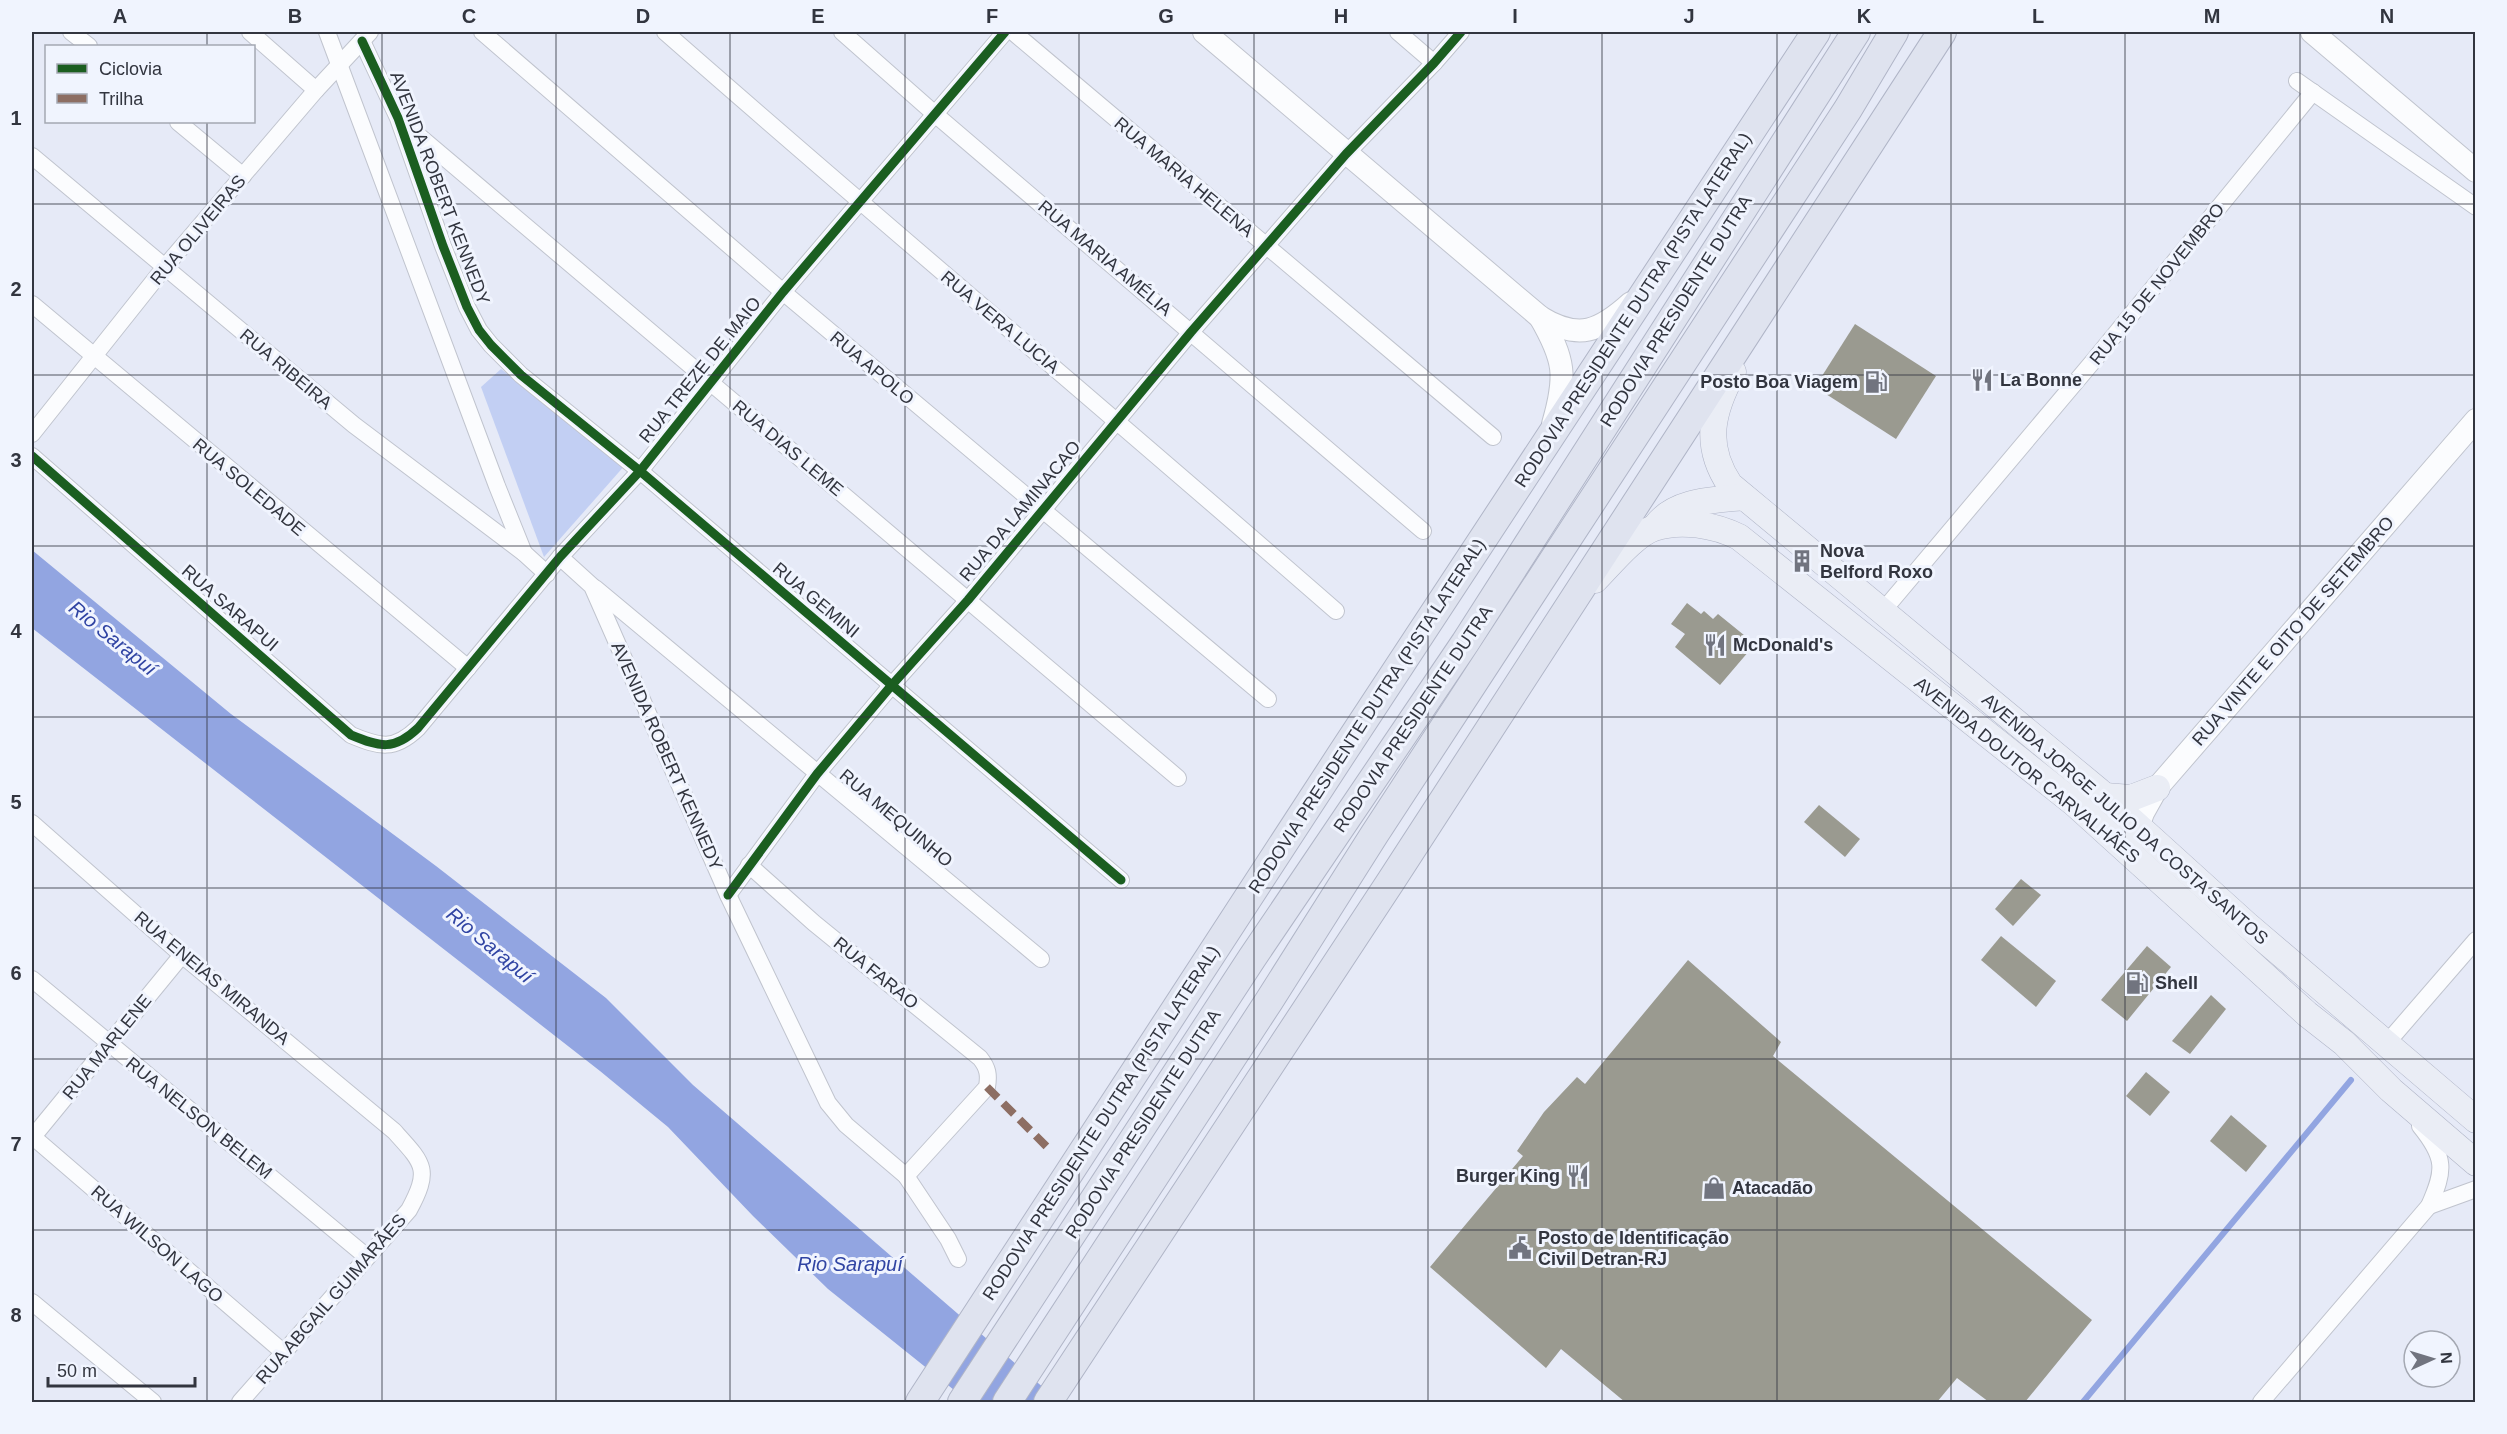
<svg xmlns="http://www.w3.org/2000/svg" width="2507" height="1434" viewBox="0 0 2507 1434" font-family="Helvetica,sans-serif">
<rect width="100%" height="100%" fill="#e6eaf7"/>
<polygon fill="#c2cff3" points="501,369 626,464 544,557 481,387"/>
<polygon fill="#92a5e1" points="32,550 231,714 436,866 606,998 693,1085 1060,1402 969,1402 828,1289 753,1216 668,1127 600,1071 32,628"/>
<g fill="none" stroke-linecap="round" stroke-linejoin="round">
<polyline stroke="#92a5e1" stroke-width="6" points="2083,1402 2351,1080"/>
</g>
<g fill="#9a9a90">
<polygon points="1855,324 1936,376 1896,439 1815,387"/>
<polygon points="1687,603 1701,614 1704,611 1713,619 1718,614 1755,644 1720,685 1675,647 1685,634 1671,624"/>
<polygon points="1819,805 1860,839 1845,857 1804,822"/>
<polygon points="2021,879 2041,895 2013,926 1995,909"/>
<polygon points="2001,936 2056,981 2036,1007 1981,960"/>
<polygon points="2147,946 2171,967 2127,1021 2101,1000"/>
<polygon points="1688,960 1781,1042 1773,1056 2092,1320 2025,1402 1989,1402 1957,1378 1937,1402 1625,1402 1561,1349 1546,1368 1430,1267 1523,1156 1517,1151 1544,1112 1577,1077 1585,1084"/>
<polygon points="2211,995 2226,1009 2190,1054 2172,1041"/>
<polygon points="2146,1072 2170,1092 2150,1116 2126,1096"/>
<polygon points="2231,1115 2267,1146 2246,1172 2210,1141"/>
</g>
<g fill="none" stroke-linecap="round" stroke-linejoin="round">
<g stroke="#c0c4ce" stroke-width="18">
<g id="street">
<polyline points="71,32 89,46"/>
<polyline points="250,32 316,90"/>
<polyline points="327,32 497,486 524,553"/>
<polyline points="482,32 783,292 1268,699"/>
<path d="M665,32C887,227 1114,417 1336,611"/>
<polyline points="842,32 936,115 1423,531"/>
<polyline points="1013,32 1493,437"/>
<polyline points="1398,32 1434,63"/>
<polyline points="362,41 398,118 443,246 467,307 479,330 491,345 521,375 640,471 1121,880"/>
<polyline points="2297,81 2476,207"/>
<polyline points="399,119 1178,778"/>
<polyline points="178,122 243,176"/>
<polyline points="32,156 354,425 524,553 547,574"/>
<polyline points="32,304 468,668"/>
<polyline points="32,434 164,268 316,90 370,32"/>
<path d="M32,456L351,735C380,747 394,751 418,728L560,557L640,471L783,292L1005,32"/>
<polyline points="560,557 592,586 728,895 828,1103 846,1125 906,1176 948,1239 958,1259"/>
<polyline points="595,588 1041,959"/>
<polyline points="1882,612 2095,359 2313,92"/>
<path d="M32,823L182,955L394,1131C424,1164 431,1169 409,1210L240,1402"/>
<path d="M749,865L814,923L980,1058C988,1068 989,1075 987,1087L906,1176"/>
<polyline points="728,895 817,774 891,686 968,600 1191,332 1346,154 1434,63 1461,32"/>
<polyline points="32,979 367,1257"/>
<polyline points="2386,1044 2476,940"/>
<polyline points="32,1136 283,1352"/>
<polyline points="32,1138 182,955"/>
<polyline points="2429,1206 2476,1189"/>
<polyline points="32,1302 153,1402"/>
<path d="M2261,1402L2429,1206C2445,1170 2446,1158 2420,1126"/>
</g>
</g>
<g stroke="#c0c4ce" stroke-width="24">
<g id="secondary">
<path d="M1204,32L1540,317C1579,341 1600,331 1631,303"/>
<polyline points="2312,32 2476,171"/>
<path d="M1540,317C1565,360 1567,376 1553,424"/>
<polyline points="2132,842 2143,813 2157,788 2476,420"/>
</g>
</g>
<g stroke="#b0b5c7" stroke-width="27">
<g id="primary">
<path d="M1733,372C1712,411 1703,445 1730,485L2099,791L2246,924L2476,1120"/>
<path d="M1656,526C1675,500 1715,500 1744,497"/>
<path d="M1595,580C1610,565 1634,535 1654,528C1681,519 1715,525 1739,537L2075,804L2307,1014L2344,1043L2391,1090L2476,1163"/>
<polyline points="2105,796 2131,798 2157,788"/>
</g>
</g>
<g stroke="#b0b5c7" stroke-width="30">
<g id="highway">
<polyline points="920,1402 1341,755 1816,32"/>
<polyline points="962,1402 1252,958 1465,643 1856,32"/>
<polyline points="1007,1402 1269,1001 1374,835 1848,109 1894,32"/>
<polyline points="1048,1402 1391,881 1942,32"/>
</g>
</g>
<use href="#street" stroke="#fbfcfe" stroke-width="16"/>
<use href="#secondary" stroke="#fbfcfe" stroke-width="22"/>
<use href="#primary" stroke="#eaedf5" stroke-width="26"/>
<use href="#highway" stroke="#dfe3ef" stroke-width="28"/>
<polyline stroke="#8d6e63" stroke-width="8" stroke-dasharray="15 8" stroke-linecap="butt" points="987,1087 1052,1152"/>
<g stroke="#f0f4fe" stroke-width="13">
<g id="cycleway">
<polyline points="362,41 398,118 443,246 467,307 479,330 491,345 521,375 640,471 1121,880"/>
<path d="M32,456L351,735C380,747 394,751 418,728L560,557L640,471L783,292L1005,32"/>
<polyline points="728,895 817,774 891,686 968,600 1191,332 1346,154 1434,63 1461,32"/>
</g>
</g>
<use href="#cycleway" stroke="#1b5e20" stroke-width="9"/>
</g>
<path fill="none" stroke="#32353f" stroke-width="1.5" stroke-opacity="0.55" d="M207,32V46M382,32V1402M556,32V1402M730,32V1402M905,32V1402M1079,32V1402M1254,32V1402M1428,32V1402M1602,32V1402M1777,32V1402M1951,32V1402M2125,32V1402M2300,32V1402M207,122V1402M32,204H2476M32,375H2476M32,546H2476M32,717H2476M32,888H2476M32,1059H2476M32,1230H2476"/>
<defs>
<g id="restaurant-bare" transform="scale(1.8)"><path d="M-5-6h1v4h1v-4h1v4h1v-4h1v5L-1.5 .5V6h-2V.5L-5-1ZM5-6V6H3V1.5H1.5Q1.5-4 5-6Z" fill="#71747f" stroke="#f0f4fe" stroke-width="2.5" paint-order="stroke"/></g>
<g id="fuel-bare" transform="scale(1.8)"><path d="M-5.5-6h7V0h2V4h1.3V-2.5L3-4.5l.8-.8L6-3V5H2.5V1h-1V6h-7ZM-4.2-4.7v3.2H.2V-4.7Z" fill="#71747f" stroke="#f0f4fe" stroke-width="2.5" paint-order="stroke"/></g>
<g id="building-bare" transform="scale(1.8)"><path d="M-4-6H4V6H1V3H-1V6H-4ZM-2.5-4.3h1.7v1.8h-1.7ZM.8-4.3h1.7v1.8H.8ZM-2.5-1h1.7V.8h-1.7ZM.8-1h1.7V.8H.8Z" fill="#71747f" stroke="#f0f4fe" stroke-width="2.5" paint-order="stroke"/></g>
<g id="shop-bare" transform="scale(1.8)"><path d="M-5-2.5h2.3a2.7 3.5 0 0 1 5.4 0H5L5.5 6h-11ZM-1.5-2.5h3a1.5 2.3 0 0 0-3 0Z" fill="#71747f" stroke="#f0f4fe" stroke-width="2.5" paint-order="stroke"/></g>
<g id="civic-bare" transform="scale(1.8)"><path d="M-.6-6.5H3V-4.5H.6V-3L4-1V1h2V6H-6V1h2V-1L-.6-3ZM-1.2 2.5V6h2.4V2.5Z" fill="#71747f" stroke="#f0f4fe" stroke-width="2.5" paint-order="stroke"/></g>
</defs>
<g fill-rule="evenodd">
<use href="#restaurant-bare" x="1982" y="380"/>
<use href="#fuel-bare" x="1876" y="382"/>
<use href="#building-bare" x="1802" y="561"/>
<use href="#restaurant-bare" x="1715" y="645"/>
<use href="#fuel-bare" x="2137" y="983"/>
<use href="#restaurant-bare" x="1578" y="1176"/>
<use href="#shop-bare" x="1714" y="1188"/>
<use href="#civic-bare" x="1520" y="1248"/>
</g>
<g text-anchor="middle" stroke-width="6" stroke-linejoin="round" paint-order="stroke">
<g font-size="18" fill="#32353f" stroke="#f0f4fe">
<text transform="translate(1184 177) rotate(40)" y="6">RUA MARIA HELENA</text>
<text transform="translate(440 188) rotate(69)" y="6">AVENIDA ROBERT KENNEDY</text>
<text transform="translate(198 230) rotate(-50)" y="6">RUA OLIVEIRAS</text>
<text transform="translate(1105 258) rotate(40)" y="6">RUA MARIA AMÉLIA</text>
<text transform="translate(2157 284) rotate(-51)" y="6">RUA 15 DE NOVEMBRO</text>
<text transform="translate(1633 310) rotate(-57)" y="6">RODOVIA PRESIDENTE DUTRA (PISTA LATERAL)</text>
<text transform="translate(1676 311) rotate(-58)" y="6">RODOVIA PRESIDENTE DUTRA</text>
<text transform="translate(1000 322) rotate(40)" y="6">RUA VERA LUCIA</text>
<text transform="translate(872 368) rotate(40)" y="6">RUA APOLO</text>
<text transform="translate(286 369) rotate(40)" y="6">RUA RIBEIRA</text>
<text transform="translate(700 370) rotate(-51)" y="6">RUA TREZE DE MAIO</text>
<text transform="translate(788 448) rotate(40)" y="6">RUA DIAS LEME</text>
<text transform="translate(249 487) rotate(40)" y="6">RUA SOLEDADE</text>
<text transform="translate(1020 511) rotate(-50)" y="6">RUA DA LAMINACAO</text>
<text transform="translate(816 600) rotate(40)" y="6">RUA GEMINI</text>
<text transform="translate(230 608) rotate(41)" y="6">RUA SARAPUI</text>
<text transform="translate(2293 631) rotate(-49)" y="6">RUA VINTE E OITO DE SETEMBRO</text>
<text transform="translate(1367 716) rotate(-57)" y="6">RODOVIA PRESIDENTE DUTRA (PISTA LATERAL)</text>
<text transform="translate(1413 719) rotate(-56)" y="6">RODOVIA PRESIDENTE DUTRA</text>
<text transform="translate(667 756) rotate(66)" y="6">AVENIDA ROBERT KENNEDY</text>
<text transform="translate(2027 770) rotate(39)" y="6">AVENIDA DOUTOR CARVALHÃES</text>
<text transform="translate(896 818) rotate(40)" y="6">RUA MEQUINHO</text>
<text transform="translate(2125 819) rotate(41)" y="6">AVENIDA JORGE JULIO DA COSTA SANTOS</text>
<text transform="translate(876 973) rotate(39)" y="6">RUA FARAO</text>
<text transform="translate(212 978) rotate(40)" y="6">RUA ENEIAS MIRANDA</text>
<text transform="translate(107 1047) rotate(-51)" y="6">RUA MARLENE</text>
<text transform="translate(199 1118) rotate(39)" y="6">RUA NELSON BELEM</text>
<text transform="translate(1101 1123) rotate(-57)" y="6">RODOVIA PRESIDENTE DUTRA (PISTA LATERAL)</text>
<text transform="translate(1143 1124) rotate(-57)" y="6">RODOVIA PRESIDENTE DUTRA</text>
<text transform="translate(157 1244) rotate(41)" y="6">RUA WILSON LAGO</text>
<text transform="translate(331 1299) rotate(-49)" y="6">RUA ABGAIL GUIMARÃES</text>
</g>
<g font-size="18" font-weight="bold" fill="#32353f" stroke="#f0f4fe" text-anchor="start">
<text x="2000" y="386">La Bonne</text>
<text x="1858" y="388" text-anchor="end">Posto Boa Viagem</text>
<text x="1820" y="557">Nova<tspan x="1820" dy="21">Belford Roxo</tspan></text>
<text x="1733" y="651">McDonald's</text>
<text x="2155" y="989">Shell</text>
<text x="1560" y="1182" text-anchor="end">Burger King</text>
<text x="1732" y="1194">Atacadão</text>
<text x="1538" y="1244">Posto de Identificação<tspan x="1538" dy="21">Civil Detran-RJ</tspan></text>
</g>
<g font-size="20" font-style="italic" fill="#3044a3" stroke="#f0f4fe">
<text transform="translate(113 638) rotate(39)" y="7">Rio Sarapuí</text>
<text transform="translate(490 945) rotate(40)" y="7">Rio Sarapuí</text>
<text x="850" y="1271">Rio Sarapuí</text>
</g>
</g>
<rect width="2507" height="1434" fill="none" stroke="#f0f4fe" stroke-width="66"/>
<rect x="45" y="45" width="210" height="78" fill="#f0f4fe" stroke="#a4a8b2" stroke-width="1.5"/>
<rect x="57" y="64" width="30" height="9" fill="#1b5e20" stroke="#a4a8b2" stroke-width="1.5"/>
<text x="99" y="75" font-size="18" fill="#32353f">Ciclovia</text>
<rect x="57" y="94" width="30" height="9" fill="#8d6e63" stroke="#a4a8b2" stroke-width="1.5"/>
<text x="99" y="105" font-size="18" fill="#32353f">Trilha</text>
<g transform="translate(2432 1359) rotate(86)"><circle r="28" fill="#f0f4fe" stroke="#a4a8b2" stroke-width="1.5"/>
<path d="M0-4.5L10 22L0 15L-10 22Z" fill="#71747f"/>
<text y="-9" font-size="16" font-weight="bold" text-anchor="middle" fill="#32353f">N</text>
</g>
<path d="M48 1377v9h147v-9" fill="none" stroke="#32353f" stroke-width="3"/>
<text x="57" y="1377" font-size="18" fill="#32353f" stroke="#f0f4fe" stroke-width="4.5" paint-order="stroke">50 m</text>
<rect x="33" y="33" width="2441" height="1368" fill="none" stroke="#32353f" stroke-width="2"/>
<g font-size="20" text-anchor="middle" font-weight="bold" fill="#32353f">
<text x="120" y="23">A</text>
<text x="295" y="23">B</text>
<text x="469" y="23">C</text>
<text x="643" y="23">D</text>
<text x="818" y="23">E</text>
<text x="992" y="23">F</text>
<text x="1166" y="23">G</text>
<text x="1341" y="23">H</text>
<text x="1515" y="23">I</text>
<text x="1689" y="23">J</text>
<text x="1864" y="23">K</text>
<text x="2038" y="23">L</text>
<text x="2212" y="23">M</text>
<text x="2387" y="23">N</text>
<text x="16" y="125">1</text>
<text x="16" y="296">2</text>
<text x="16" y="467">3</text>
<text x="16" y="638">4</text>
<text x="16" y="809">5</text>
<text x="16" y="980">6</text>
<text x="16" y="1151">7</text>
<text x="16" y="1322">8</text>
</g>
</svg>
